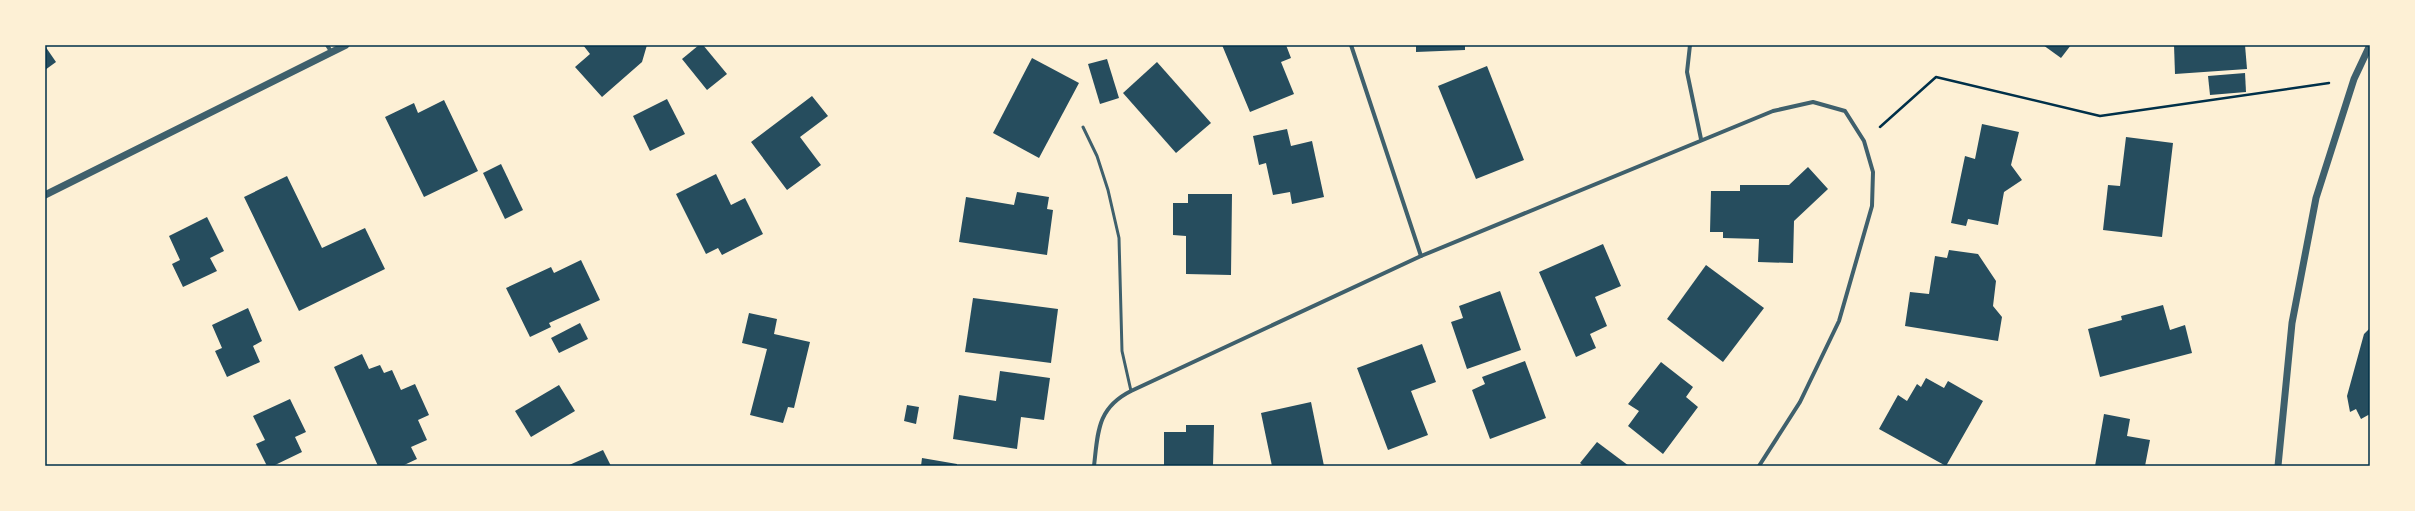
<svg xmlns="http://www.w3.org/2000/svg" width="2415" height="511" viewBox="0 0 2415 511" font-family="'PT Sans Narrow',sans-serif">
<rect width="100%" height="100%" fill="#fdf0d5"/>
<g fill="#264d5e">
<polygon points="583,45 647,45 642,62 602,97 575,67 590,54"/>
<polygon points="699,45 703,45 727,74 707,90 682,59"/>
<polygon points="1222,45 1286,45 1291,58 1281,62 1294,94 1250,112"/>
<polygon points="1416,45 1465,45 1465,50 1416,52"/>
<polygon points="2043,45 2071,45 2061,58"/>
<polygon points="2174,45 2245,45 2247,69 2175,74"/>
<polygon points="45,46 56,62 45,70"/>
<polygon points="1032,58 1079,83 1039,158 993,133"/>
<polygon points="1107,59 1119,98 1100,104 1088,64"/>
<polygon points="1157,62 1211,123 1176,153 1123,93"/>
<polygon points="1487,66 1524,160 1476,179 1438,86"/>
<polygon points="2245,73 2246,92 2210,95 2208,76"/>
<polygon points="812,96 828,116 800,137 821,165 787,190 751,142"/>
<polygon points="667,99 685,134 650,151 633,116"/>
<polygon points="444,100 478,171 424,197 385,117 414,103 418,113"/>
<polygon points="1982,124 2019,132 2011,165 2022,180 2004,192 1998,225 1968,219 1966,226 1951,223 1965,156 1975,159"/>
<polygon points="1287,129 1291,146 1312,141 1324,197 1292,204 1290,192 1273,195 1266,163 1259,165 1253,136"/>
<polygon points="2126,137 2173,143 2162,237 2103,230 2108,185 2120,186"/>
<polygon points="501,164 523,210 505,219 483,173"/>
<polygon points="1808,167 1828,189 1794,221 1793,263 1758,262 1759,239 1723,238 1723,232 1710,232 1711,191 1740,191 1740,185 1789,185"/>
<polygon points="716,174 731,205 745,198 763,234 722,255 718,248 706,254 676,194"/>
<polygon points="287,176 322,248 365,228 385,269 299,311 244,197"/>
<polygon points="1017,192 1049,197 1047,209 1053,210 1047,255 959,242 966,197 1014,205"/>
<polygon points="1188,194 1232,194 1231,275 1186,274 1186,236 1173,235 1173,203 1188,203"/>
<polygon points="207,217 224,251 210,258 217,271 183,287 172,264 180,260 169,236"/>
<polygon points="1603,244 1621,286 1595,297 1607,326 1590,334 1596,348 1576,357 1539,272"/>
<polygon points="1949,250 1978,254 1996,281 1993,306 2002,317 1998,341 1905,326 1910,292 1929,294 1935,256 1947,258"/>
<polygon points="581,260 600,300 549,323 551,327 530,337 506,288 551,267 554,273"/>
<polygon points="1706,265 1764,308 1723,362 1667,319"/>
<polygon points="1500,291 1521,350 1467,369 1451,322 1463,318 1459,306"/>
<polygon points="973,298 1058,309 1051,363 965,352"/>
<polygon points="2163,305 2170,330 2185,325 2192,353 2100,377 2088,329 2122,320 2121,316"/>
<polygon points="248,308 262,341 253,346 260,362 227,377 215,351 222,348 212,325"/>
<polygon points="749,313 777,319 774,334 810,342 794,408 788,407 783,423 750,415 767,349 742,343"/>
<polygon points="580,323 588,339 559,353 551,338"/>
<polygon points="2370,328 2370,414 2361,419 2356,409 2350,412 2347,396 2364,334"/>
<polygon points="1422,344 1436,382 1411,391 1428,435 1388,450 1357,368"/>
<polygon points="362,354 369,369 380,365 384,373 392,370 401,390 415,384 429,415 418,420 427,440 411,447 417,459 402,466 378,466 334,367"/>
<polygon points="1525,361 1546,418 1490,439 1472,390 1485,384 1482,377"/>
<polygon points="1661,362 1693,387 1686,397 1698,407 1663,454 1628,426 1639,411 1628,404"/>
<polygon points="1000,371 1050,378 1044,420 1021,417 1017,449 953,439 959,395 996,401"/>
<polygon points="1926,378 1944,388 1948,381 1983,401 1946,466 1879,429 1898,395 1907,401 1917,384 1921,387"/>
<polygon points="559,385 575,411 531,437 515,411"/>
<polygon points="290,399 306,432 295,437 302,452 273,466 267,466 256,444 265,440 253,416"/>
<polygon points="1311,402 1324,466 1272,466 1261,413"/>
<polygon points="907,405 919,407 916,424 904,421"/>
<polygon points="2104,414 2130,419 2127,436 2150,440 2145,466 2095,466"/>
<polygon points="1186,425 1214,425 1213,466 1164,466 1164,432 1186,432"/>
<polygon points="1597,442 1629,466 1584,466 1580,463"/>
<polygon points="603,450 611,466 567,466"/>
<polygon points="922,458 957,464 957,466 921,466"/>
</g>
<g fill="none" stroke-linecap="round" stroke-linejoin="round">
<polyline stroke="#003049" stroke-width="2.5" points="1880,127 1936,77 2100,116 2329,83"/>
<polyline stroke="#3f606c" stroke-width="3" points="1083,127 1097,156 1108,190 1119,238 1122,351 1131,391"/>
<g stroke="#3f606c" stroke-width="4">
<polyline points="327,45 332,53"/>
<polyline points="1351,45 1421,256"/>
<polyline points="1690,45 1687,72 1701,139"/>
<path d="M1094,466C1098,432 1097,408 1131,391L1421,256L1773,111L1813,102L1845,111L1864,141L1873,172L1872,206L1839,321L1800,402L1759,466"/>
</g>
<g stroke="#3f606c" stroke-width="7">
<polyline points="45,195 346,45"/>
<polyline points="2278,466 2292,323 2316,198 2354,79 2370,45"/>
</g>
</g>
<rect width="2415" height="511" fill="none" stroke="#fdf0d5" stroke-width="92"/>
<rect x="46" y="46" width="2323" height="419" fill="none" stroke="#003049" stroke-width="1.5"/>
</svg>
